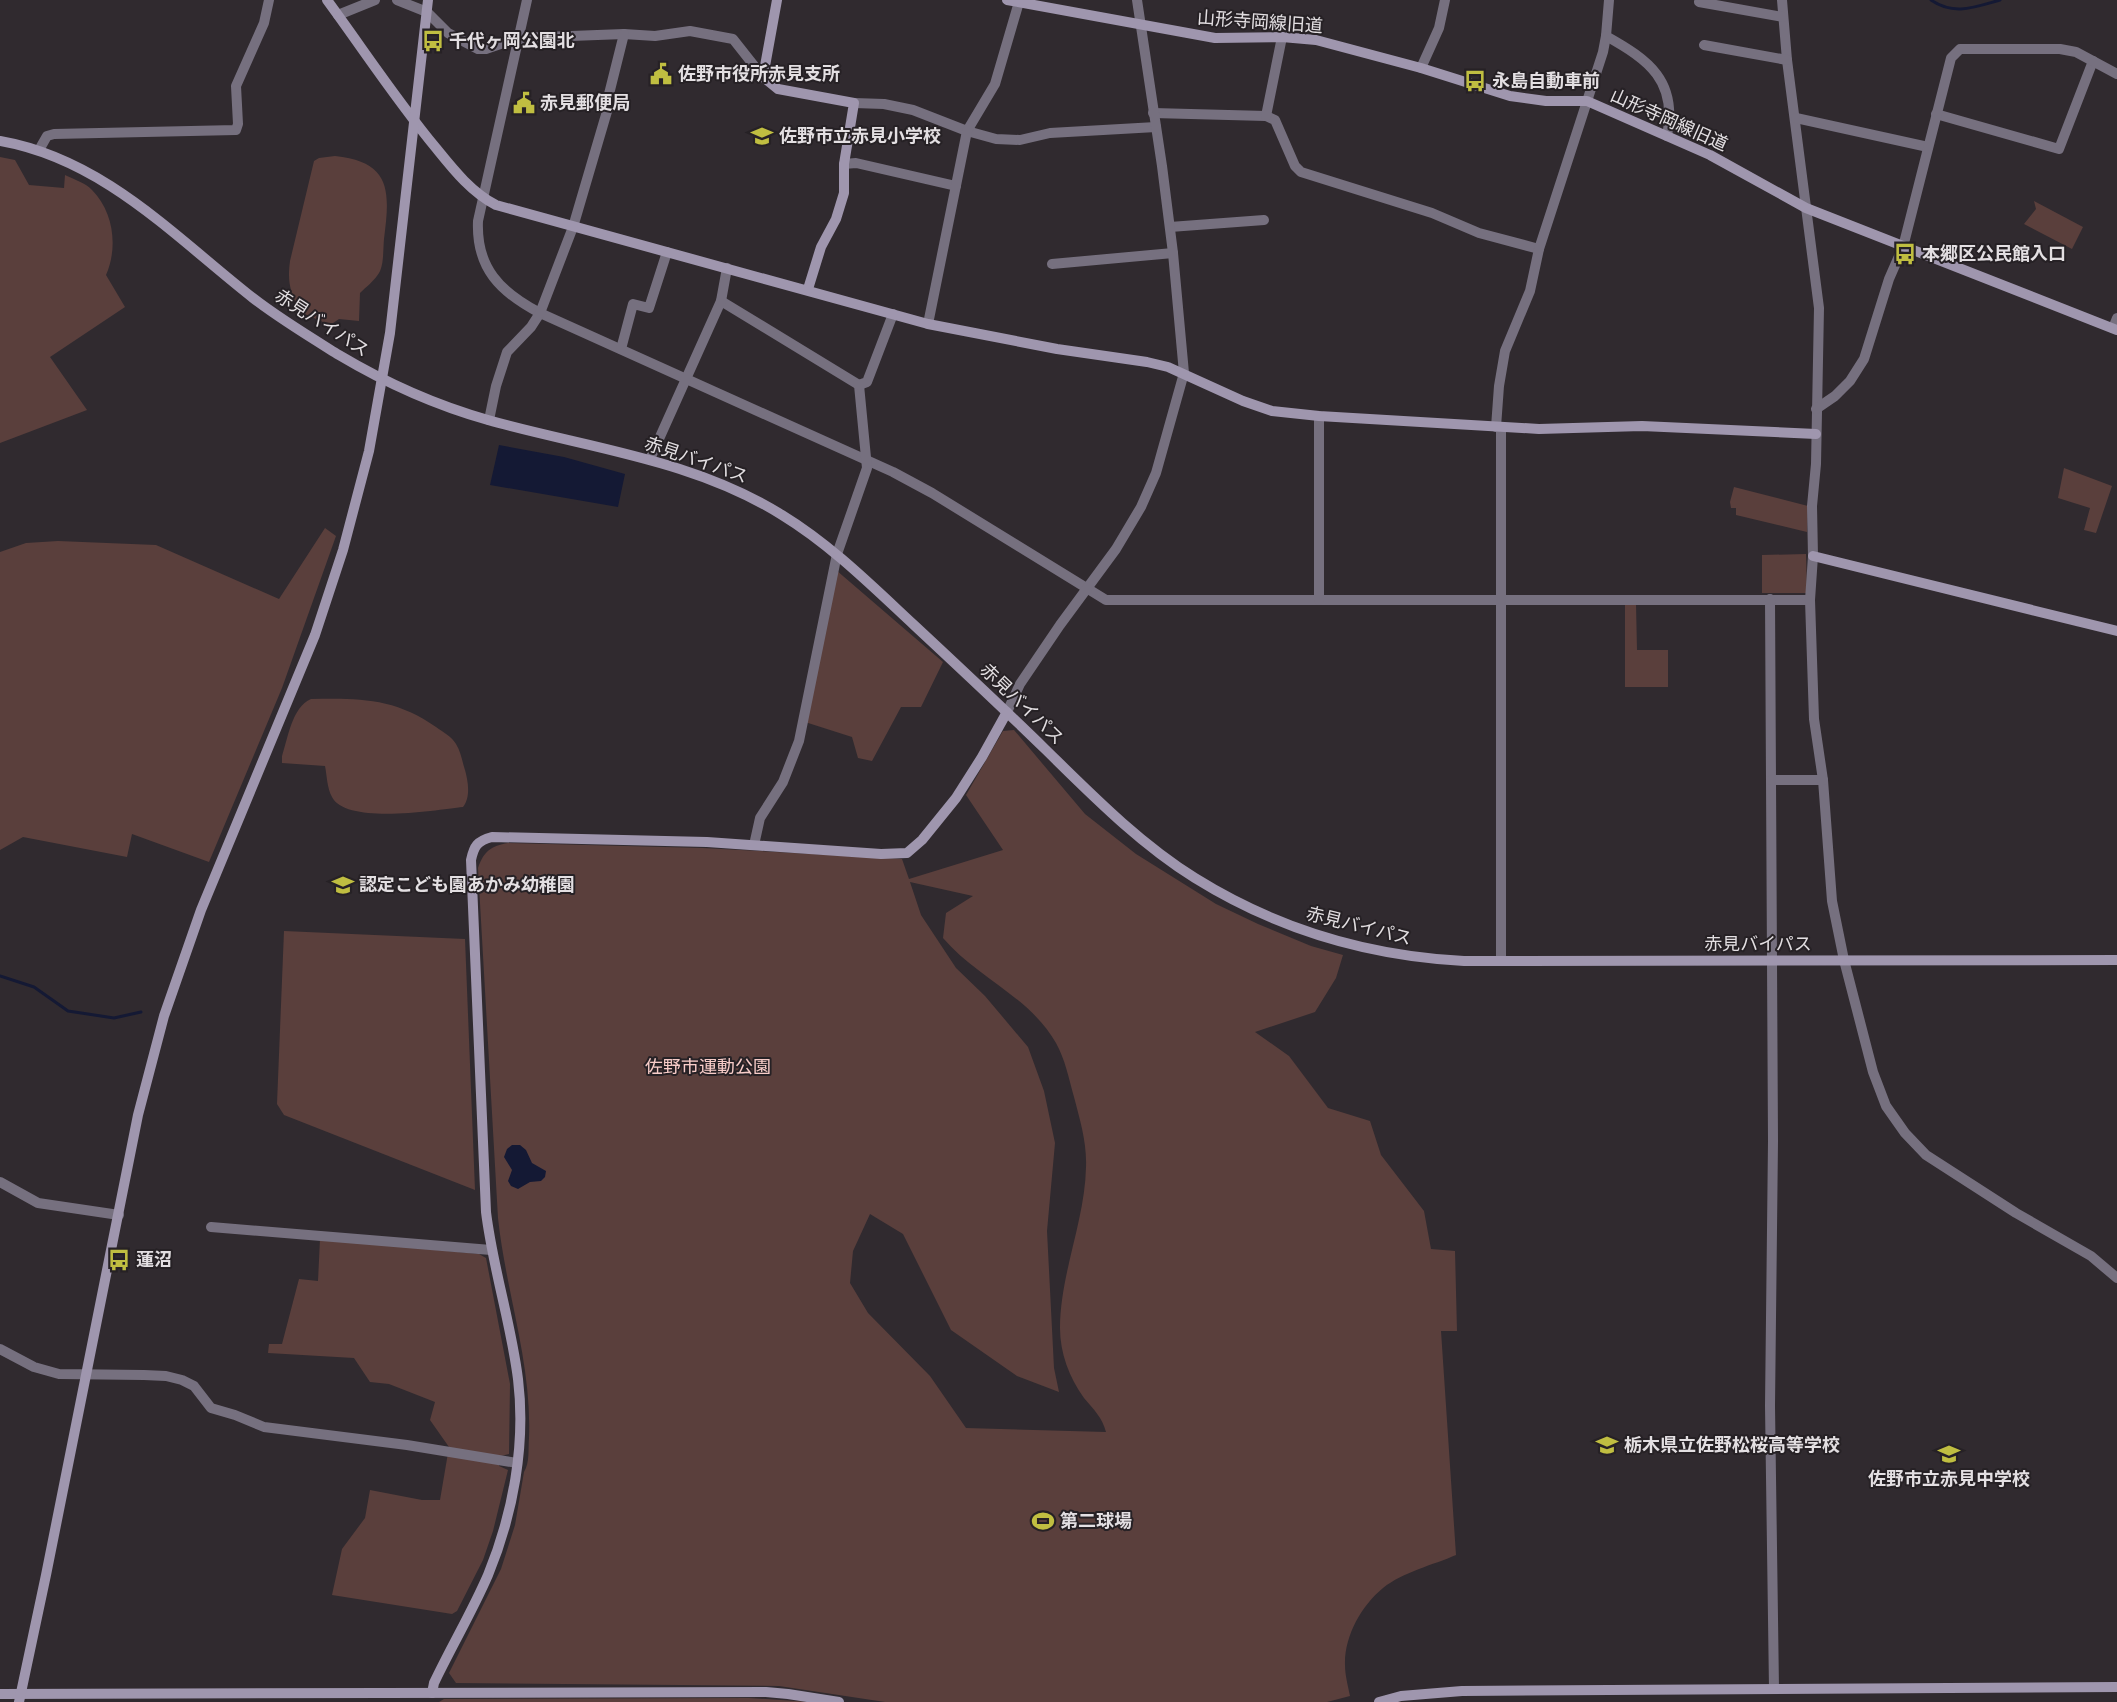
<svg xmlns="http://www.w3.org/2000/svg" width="2117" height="1702" viewBox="0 0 2117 1702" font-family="'IBM Plex Sans','Noto Sans JP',sans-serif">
<rect width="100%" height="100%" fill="#302a2f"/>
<g fill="#5a3f3c" fill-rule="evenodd">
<path d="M335,156C392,162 390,192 384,239C383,249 384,265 379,273C375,280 366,287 360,293L359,321L339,319L330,325L298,311C291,289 287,285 290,261L314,161L319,158Z"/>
<path d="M0,157L15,160L29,185L64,188L65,175C73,179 86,183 92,190C114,212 118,248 106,275L125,307L50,357L87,410L0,443Z"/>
<polygon points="2034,201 2083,227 2072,249 2024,224 2036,209"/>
<polygon points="2064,468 2112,486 2096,533 2084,530 2090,508 2058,498"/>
<polygon points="1734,487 1808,506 1807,532 1736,515 1736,508 1731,508 1730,502"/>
<polygon points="325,528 336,536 282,688 209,862 132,834 127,857 23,837 0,850 0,552 26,543 58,541 156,545 279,599"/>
<polygon points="1806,554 1807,593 1762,593 1762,555"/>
<polygon points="836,570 943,662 921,707 901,707 872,761 858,758 852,737 805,722"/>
<polygon points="1625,604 1636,604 1637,650 1668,650 1668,687 1625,687"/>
<path d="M311,699C359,698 395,698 436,727C443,732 452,737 456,744C461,752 462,761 465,770C468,781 471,797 463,807C436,810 346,825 332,797C327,788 327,776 325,766L282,763V756C288,738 292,707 311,699Z"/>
<path d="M1014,730L1085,814L1136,854L1216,904L1258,924L1311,946L1343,955L1336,978L1315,1012L1255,1032L1289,1056L1328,1108L1370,1121L1381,1155L1424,1211L1431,1249L1455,1251L1457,1331H1441L1456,1555C1433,1565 1403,1572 1383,1588C1361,1606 1344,1637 1345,1665C1345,1675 1348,1686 1350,1696L1327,1702H885L779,1686L456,1683L449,1673L501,1569L515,1525L524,1472C530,1462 528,1450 529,1438C532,1363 506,1293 498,1218L478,868C484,851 491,846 508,843L703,848L902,859L909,879L1003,850L966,795L1003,731ZM910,882L973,896L946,913L943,938C976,977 1030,997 1056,1043C1065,1059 1069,1079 1074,1097C1080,1120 1087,1143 1086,1167C1085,1221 1060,1274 1060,1328C1060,1353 1069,1377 1084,1398C1094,1410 1102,1417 1106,1432L966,1428L930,1376L868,1313L850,1283L853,1251L870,1214L903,1234L951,1330L1017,1376L1059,1392L1054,1368L1047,1231L1055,1143L1044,1091L1028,1047L985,996L956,968L921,915Z"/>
<polygon points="284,931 465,939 475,1190 284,1115 277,1104"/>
<polygon points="320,1239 479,1254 486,1258 510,1384 509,1454 501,1456 499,1466 508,1470 493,1531 483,1560 457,1611 452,1614 332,1595 342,1549 365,1518 370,1490 422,1500 440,1500 449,1447 430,1420 435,1402 389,1384 370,1382 354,1358 268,1353 269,1344 282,1344 299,1279 318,1281"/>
<polygon points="749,1698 810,1702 439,1702 444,1699"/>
</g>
<g fill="#141934">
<polygon points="499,445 564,457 625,474 618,507 490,485"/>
<polygon points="512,1145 520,1145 526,1150 532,1163 546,1171 545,1177 541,1181 530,1182 518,1189 511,1186 508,1181 512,1170 504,1157 507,1149"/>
</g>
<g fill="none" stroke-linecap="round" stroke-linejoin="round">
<g stroke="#141934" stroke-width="3">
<path d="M1931,0C1954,16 1975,7 2000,0"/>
<polyline points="0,976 34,987 68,1011 114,1018 141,1012"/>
</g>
<g stroke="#76707f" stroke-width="10">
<polyline points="397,0 427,12 448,33 478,49 486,49 518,38 624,34 655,36 690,31 733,39 763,77"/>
<path d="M527,0L478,221C476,268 500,292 540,313L893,472L932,493L1106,600H1810"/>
<path d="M1609,0L1606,36C1649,60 1678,81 1667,136"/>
<polyline points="1782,0 1787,60 1819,308 1816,464 1812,506 1813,556 1810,600 1814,719 1823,780 1832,901 1844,960 1873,1072 1886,1106 1905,1133 1926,1155 2016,1213 2091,1256 2117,1278"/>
<polyline points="1699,2 1783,17"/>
<polyline points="338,15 375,0"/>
<polyline points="1704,45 1787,60"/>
<polyline points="1421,68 1439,28 1445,0"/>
<polyline points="854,103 884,104 913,110 967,131 996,139 1020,140 1050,133 1156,127"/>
<polyline points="1153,113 1266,116 1275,120 1295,166 1301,172 1432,213 1479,233 1539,249"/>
<polyline points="1936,114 2059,149 2093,61"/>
<polyline points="1266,116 1282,37"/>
<polyline points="1796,118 1928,147"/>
<polyline points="39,150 47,136 54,134 236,130 238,124 236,86 264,23 269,0"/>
<polyline points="844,164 856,163 956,186"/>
<polyline points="1170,227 1264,220"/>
<polyline points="1052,264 1173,253"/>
<polyline points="721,301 859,385 867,468 837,554 799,741 783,782 760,818 754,845"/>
<polyline points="928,324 967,131 995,84 1019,2"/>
<polyline points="2113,328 2117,318"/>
<polyline points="621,349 633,304 649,308 667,252"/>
<polyline points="859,385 867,382 893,314"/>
<polyline points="1816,409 1835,396 1850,381 1864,359 1889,279 1903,247 1951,58 1960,49 2060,49 2076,52 2117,74"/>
<polyline points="489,420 496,386 507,352 531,327 540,313 573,227 608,108 607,102 624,34"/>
<polyline points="1496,427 1499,386 1505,351 1530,291 1539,249 1603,52 1606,36"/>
<polyline points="1501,427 1501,961"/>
<polyline points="650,459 721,301 727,268"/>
<polyline points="1770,599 1773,1141 1770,1406 1774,1689"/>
<polyline points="1319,600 1319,416"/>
<polyline points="1007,712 1020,684 1060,625 1116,549 1141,507 1156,473 1184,373 1173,253 1162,166 1137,0"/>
<polyline points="1771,780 1823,780"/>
<polyline points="0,1182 38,1203 119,1215"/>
<polyline points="211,1227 491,1250"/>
<polyline points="0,1349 34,1367 59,1374 144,1375 166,1376 182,1380 194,1386 211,1408 235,1415 264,1427 407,1445 517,1463"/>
</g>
<g stroke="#9f96ae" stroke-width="10">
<path d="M327,0C363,49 397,101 436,148C453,169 471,192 496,205L928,324L1057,349L1147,362L1168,367L1243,401L1272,411L1319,416L1539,429L1642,426L1816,434"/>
<polyline points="777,0 763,77 778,89 854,103 844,164 844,193 836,219 821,247 808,289"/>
<polyline points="1007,0 1215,38 1282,37 1316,40 1421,68 1510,96 1546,101 1587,101 1710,155 1806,208 2117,330"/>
<path d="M0,141C103,159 174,236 253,298C280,319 310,337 339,355C386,383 435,405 488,420C587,448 693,459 782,515C831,545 872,586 914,625C958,666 1002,707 1045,749C1092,795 1139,843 1195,878C1277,929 1368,956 1464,961L2117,960"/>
<polyline points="1813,556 2117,631"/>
<path d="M432,1693L434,1683C451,1647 472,1612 488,1575C513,1514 526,1445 518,1379C511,1323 493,1269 486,1212L471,860C474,846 477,841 492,837L707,842L881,854L907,853L922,840L956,798L982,757L1007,712"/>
<polyline points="0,1694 766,1692 788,1694 839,1702"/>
<polyline points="19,1702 46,1575 138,1115 164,1016 201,910 315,635 343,550 369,451 390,333 428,0"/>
<polyline points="1379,1702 1401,1696 1462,1691 2117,1687"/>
</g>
</g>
<defs>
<g id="bus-bare" transform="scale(1.725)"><path d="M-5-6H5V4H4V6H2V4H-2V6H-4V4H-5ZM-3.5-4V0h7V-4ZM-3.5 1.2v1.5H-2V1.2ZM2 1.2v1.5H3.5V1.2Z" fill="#c0be41" stroke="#262125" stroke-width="2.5" paint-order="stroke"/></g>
<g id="civic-bare" transform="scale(1.725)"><path d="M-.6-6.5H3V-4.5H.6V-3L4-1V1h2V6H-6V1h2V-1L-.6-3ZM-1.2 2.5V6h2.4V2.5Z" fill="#c0be41" stroke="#262125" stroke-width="2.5" paint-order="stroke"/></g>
<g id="school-bare" transform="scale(1.725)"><path d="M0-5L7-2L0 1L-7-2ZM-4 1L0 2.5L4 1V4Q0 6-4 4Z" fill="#c0be41" stroke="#262125" stroke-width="2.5" paint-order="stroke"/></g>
<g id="stadium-bare" transform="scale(1.725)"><path d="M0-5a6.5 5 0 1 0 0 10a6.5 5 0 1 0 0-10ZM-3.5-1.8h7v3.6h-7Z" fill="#c0be41" stroke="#262125" stroke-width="2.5" paint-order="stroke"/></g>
</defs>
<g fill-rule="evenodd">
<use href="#bus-bare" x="433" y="41"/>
<use href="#civic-bare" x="661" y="74"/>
<use href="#bus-bare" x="1475" y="81"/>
<use href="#civic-bare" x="524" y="103"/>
<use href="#school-bare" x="762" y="136"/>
<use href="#bus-bare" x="1905" y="254"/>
<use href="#school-bare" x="343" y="885"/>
<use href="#bus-bare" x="119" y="1260"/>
<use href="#school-bare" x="1607" y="1445"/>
<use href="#school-bare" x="1949" y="1454"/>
<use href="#stadium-bare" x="1043" y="1521"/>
</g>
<g text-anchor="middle" stroke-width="4" stroke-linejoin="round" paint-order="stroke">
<g font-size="18" fill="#e3dfe2" stroke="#262125">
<text transform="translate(1260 22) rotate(4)" y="6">山形寺岡線旧道</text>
<text transform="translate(1669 120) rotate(24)" y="6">山形寺岡線旧道</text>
<text transform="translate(322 323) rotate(33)" y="6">赤見バイパス</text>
<text transform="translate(696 460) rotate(19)" y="6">赤見バイパス</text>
<text transform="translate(1022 704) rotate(44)" y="6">赤見バイパス</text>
<text transform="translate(1359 926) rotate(14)" y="6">赤見バイパス</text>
<text x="1758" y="950">赤見バイパス</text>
</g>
<g font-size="18" font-weight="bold" fill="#e3dfe2" stroke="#262125" text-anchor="start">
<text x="449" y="47">千代ヶ岡公園北</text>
<text x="678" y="80">佐野市役所赤見支所</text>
<text x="1492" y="87">永島自動車前</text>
<text x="540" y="109">赤見郵便局</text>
<text x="779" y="142">佐野市立赤見小学校</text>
<text x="1922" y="260">本郷区公民館入口</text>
<text x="359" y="891">認定こども園あかみ幼稚園</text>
<text x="136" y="1266">蓮沼</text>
<text x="1624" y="1451">栃木県立佐野松桜高等学校</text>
<text x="1949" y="1485" text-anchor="middle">佐野市立赤見中学校</text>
<text x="1060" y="1527">第二球場</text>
</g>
<g font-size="18" fill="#f8cdc9" stroke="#262125">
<text x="708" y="1073">佐野市運動公園</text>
</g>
</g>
</svg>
